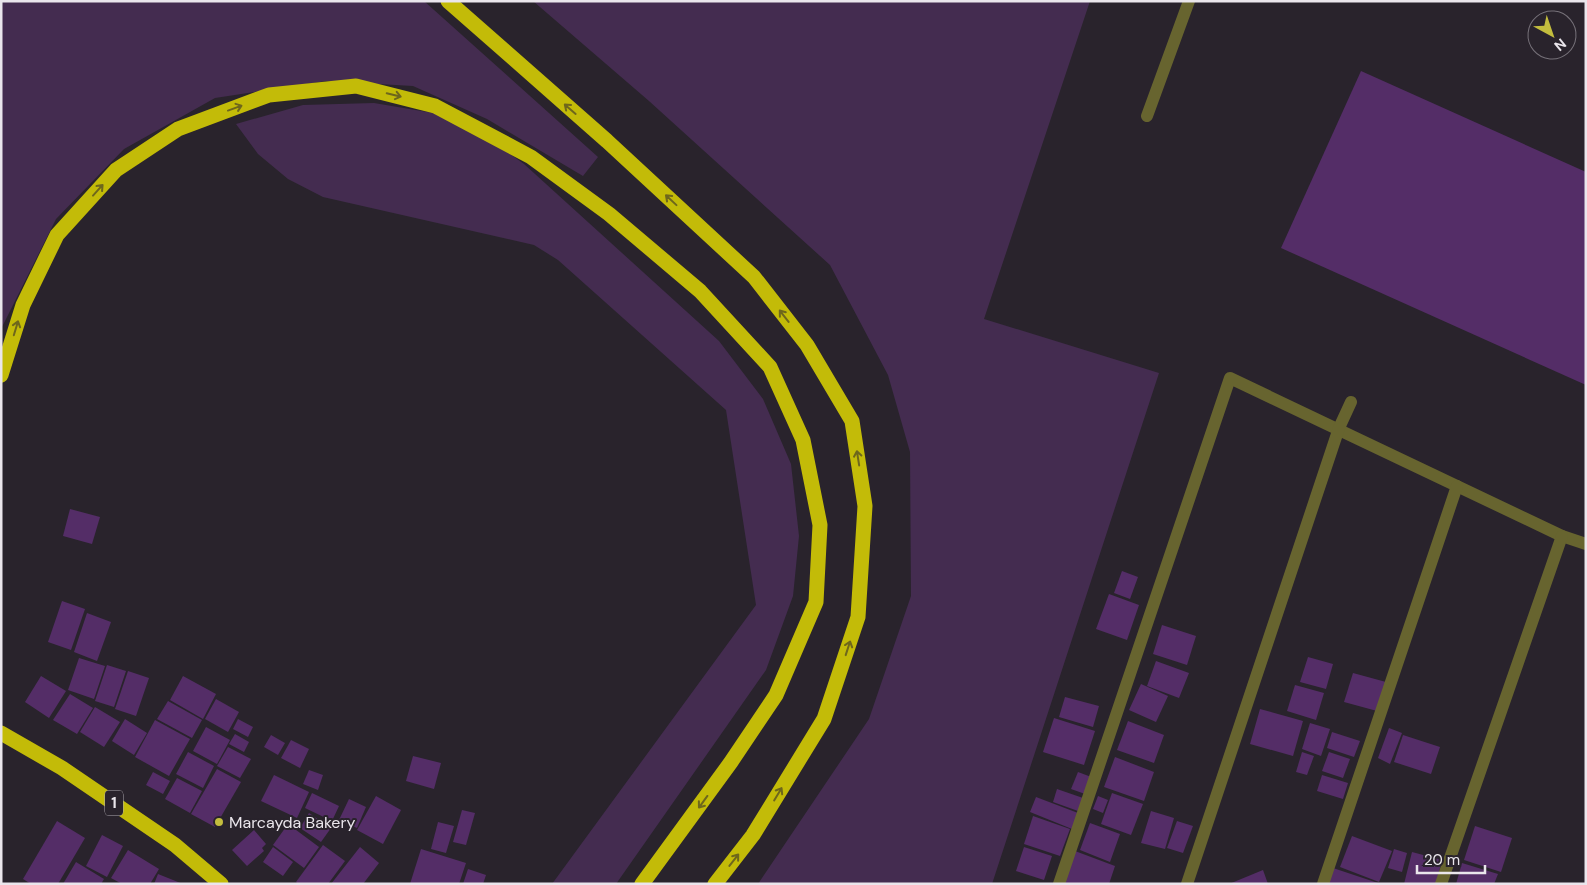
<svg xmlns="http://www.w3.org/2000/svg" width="1587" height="885" viewBox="0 0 1587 885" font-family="'DM Sans',sans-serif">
<rect width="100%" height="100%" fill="#29232c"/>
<g fill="#442c50">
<polygon points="1,1 424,1 598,157 583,176 487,119 413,86 326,81 215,98 124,149 56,219 1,329"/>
<polygon points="533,1 1090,1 984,319 1159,373 992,884 758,884 869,719 911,596 910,452 888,375 830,265 649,101"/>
<polygon points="374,103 433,113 485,136 524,164 719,341 763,399 791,464 799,536 793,596 766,670 616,884 552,884 756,605 726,410 558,260 534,245 323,197 288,179 258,154 236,124 303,105"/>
</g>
<g fill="#542d67">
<polygon points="1361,71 1586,172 1586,385 1281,248"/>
<polygon points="70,509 100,517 92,544 63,536"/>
<polygon points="1122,571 1138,577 1130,599 1114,593"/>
<polygon points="1109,594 1139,605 1127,640 1096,629"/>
<polygon points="62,601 85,609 71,650 48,642"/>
<polygon points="87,613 111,622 97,661 74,652"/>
<polygon points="1162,625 1196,636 1187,665 1153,654"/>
<polygon points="1308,657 1333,664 1326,689 1300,682"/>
<polygon points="79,658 105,666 94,699 68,690"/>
<polygon points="1156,661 1189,673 1179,698 1147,686"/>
<polygon points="107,665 126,671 114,707 95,701"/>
<polygon points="128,671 149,678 136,716 115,709"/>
<polygon points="1353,673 1386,682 1377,711 1344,702"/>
<polygon points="41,676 66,691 49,718 25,702"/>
<polygon points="183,676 216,694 203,719 170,700"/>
<polygon points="1141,684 1168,696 1156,722 1129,710"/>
<polygon points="1295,685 1324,693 1316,720 1287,711"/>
<polygon points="70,694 93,708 77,734 53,720"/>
<polygon points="1065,697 1099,706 1093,727 1059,717"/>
<polygon points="216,699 239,712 228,732 205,719"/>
<polygon points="168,701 202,720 192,738 157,719"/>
<polygon points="95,707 120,722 104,747 80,732"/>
<polygon points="1260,709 1303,721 1293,756 1250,744"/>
<polygon points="1054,718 1095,731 1084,765 1043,752"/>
<polygon points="125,719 147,733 134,755 112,741"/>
<polygon points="238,719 253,727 248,737 233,729"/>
<polygon points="155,720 190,739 169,776 135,757"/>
<polygon points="1128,721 1164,735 1154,763 1117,750"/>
<polygon points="1310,723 1330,729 1321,756 1302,749"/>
<polygon points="206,727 230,740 217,764 193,751"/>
<polygon points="1389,728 1402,733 1390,764 1378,758"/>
<polygon points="1332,732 1360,741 1354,757 1327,748"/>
<polygon points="235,734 249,742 244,752 229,744"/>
<polygon points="271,735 285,743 278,755 264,747"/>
<polygon points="1403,735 1440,747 1431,774 1394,762"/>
<polygon points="291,740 309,749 300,768 281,758"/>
<polygon points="228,747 251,759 240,778 217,766"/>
<polygon points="188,752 214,766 203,788 176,774"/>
<polygon points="1302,752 1314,756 1307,775 1296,772"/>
<polygon points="1329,752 1350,759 1343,778 1322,771"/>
<polygon points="413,756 441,763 434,789 406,781"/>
<polygon points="1115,757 1154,772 1144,801 1104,787"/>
<polygon points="217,769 241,782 215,827 191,814"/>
<polygon points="309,770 323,775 318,790 303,784"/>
<polygon points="153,772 170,781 163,794 146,785"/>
<polygon points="1078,772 1094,778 1088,795 1071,789"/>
<polygon points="274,775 309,792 297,818 261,801"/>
<polygon points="1322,775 1348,783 1343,799 1317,791"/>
<polygon points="177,778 202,791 190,813 165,799"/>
<polygon points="1057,789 1083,798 1078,811 1053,802"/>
<polygon points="312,793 339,806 332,821 305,808"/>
<polygon points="1112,793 1143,804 1131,835 1101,824"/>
<polygon points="376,796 401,810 383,844 357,830"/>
<polygon points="1098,796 1108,800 1103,813 1093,809"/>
<polygon points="1036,797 1078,813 1072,829 1030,812"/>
<polygon points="349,799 366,807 357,828 339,820"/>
<polygon points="462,810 475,813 466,845 453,842"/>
<polygon points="1151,811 1174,818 1165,849 1141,843"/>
<polygon points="309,813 331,828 321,842 300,828"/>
<polygon points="1033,816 1070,829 1060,856 1024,844"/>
<polygon points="57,821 85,838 58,884 31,884 23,879"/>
<polygon points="1177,821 1193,826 1183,853 1167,848"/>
<polygon points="438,822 454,826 446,853 431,849"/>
<polygon points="1090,823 1120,834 1110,862 1080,850"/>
<polygon points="288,824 319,847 304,868 273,845"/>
<polygon points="1475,826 1512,838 1501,872 1464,860"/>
<polygon points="254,830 266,844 262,848 264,851 247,866 232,850"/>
<polygon points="102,835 123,846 107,877 86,866"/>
<polygon points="1352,836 1392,851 1379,882 1340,867"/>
<polygon points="323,845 345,861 328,884 298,884 296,882"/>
<polygon points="273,847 293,862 283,876 263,862"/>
<polygon points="360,847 379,863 363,884 331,884"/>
<polygon points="1024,847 1052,856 1044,880 1016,871"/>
<polygon points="421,849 466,863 459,884 410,884"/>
<polygon points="1394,849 1407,853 1402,872 1388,868"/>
<polygon points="128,850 159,869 150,884 122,884 111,878"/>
<polygon points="1075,851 1115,866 1109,884 1063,883"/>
<polygon points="1412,852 1442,860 1436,884 1404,884"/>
<polygon points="76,862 104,879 101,884 63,884"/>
<polygon points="1462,863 1498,874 1494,884 1456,884"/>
<polygon points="1333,868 1378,883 1378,884 1327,884"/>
<polygon points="468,869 486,875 483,884 463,884"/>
<polygon points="1263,870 1268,884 1229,884"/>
<polygon points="158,874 183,884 154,884"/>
</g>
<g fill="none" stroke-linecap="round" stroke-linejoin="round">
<g stroke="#67642f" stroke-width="12">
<polyline points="1147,116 1189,1"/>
<polyline points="1059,884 1230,378 1562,536 1586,544"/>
<polyline points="1187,884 1339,428 1351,402"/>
<polyline points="1323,884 1457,486"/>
<polyline points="1441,884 1562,536"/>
</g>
<g stroke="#c3bb08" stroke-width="15">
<polyline points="448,1 607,141 754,277 807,345 852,421 865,506 858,617 824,719 753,835 715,884"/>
<polyline points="1,375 23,305 57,235 116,170 178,129 269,95 356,86 435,106 531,157 609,214 700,291 770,367 803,440 820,525 816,602 776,695 731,762 642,884"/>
<polyline points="1,733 62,768 175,845 221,884"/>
</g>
</g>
<defs><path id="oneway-shaft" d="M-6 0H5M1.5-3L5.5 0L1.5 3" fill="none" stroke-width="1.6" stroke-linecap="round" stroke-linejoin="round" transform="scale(1.25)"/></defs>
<g stroke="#6e671c">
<use href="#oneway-shaft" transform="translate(394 95) rotate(14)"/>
<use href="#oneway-shaft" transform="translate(235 108) rotate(-20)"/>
<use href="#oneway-shaft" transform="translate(570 109) rotate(-139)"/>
<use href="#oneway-shaft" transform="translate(98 190) rotate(-48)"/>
<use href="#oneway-shaft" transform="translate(671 200) rotate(-137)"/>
<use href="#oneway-shaft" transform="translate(784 316) rotate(-128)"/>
<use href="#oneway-shaft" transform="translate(16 328) rotate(-73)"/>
<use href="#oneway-shaft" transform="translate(858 458) rotate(-99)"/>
<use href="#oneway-shaft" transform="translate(848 648) rotate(-72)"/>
<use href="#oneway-shaft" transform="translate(778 794) rotate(-59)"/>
<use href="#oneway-shaft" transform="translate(703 802) rotate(126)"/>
<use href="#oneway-shaft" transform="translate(734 860) rotate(-52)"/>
</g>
<circle fill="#c3bd3e" stroke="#29232c" stroke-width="2" cx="219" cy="822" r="5"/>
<g text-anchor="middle" stroke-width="4" stroke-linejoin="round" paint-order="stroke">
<rect fill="#29232c" stroke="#b0acb2" stroke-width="1" x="105" y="790.5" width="18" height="25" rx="4"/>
<g font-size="15" font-weight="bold" fill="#eae6ec">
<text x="114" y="808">1</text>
</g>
<g font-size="16" fill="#eae6ec" stroke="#29232c" text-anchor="start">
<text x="229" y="828">Marcayda Bakery</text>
</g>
</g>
<rect width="1587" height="885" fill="none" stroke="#eae6ec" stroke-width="5"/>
<g transform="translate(1552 35) rotate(140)"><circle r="24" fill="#29232c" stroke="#767179"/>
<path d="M0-4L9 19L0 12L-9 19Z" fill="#c3bd3e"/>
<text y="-8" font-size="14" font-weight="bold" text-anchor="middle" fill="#eae6ec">N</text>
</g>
<path d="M1417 865v8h68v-8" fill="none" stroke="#eae6ec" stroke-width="2.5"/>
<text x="1424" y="865" font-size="15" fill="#eae6ec" stroke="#29232c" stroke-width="4" paint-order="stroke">20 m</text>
</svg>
